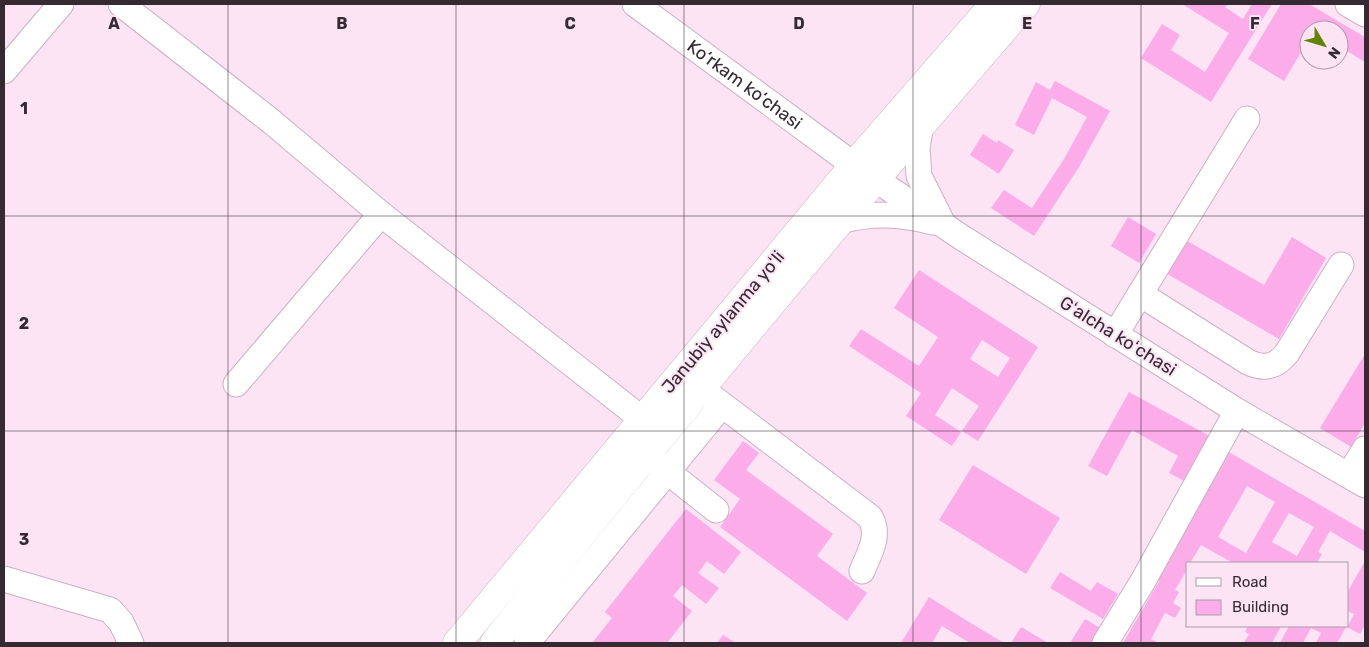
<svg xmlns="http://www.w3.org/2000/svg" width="1369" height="647" viewBox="0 0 1369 647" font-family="Rubik,sans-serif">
<rect width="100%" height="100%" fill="#fce4f5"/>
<g fill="#fcace8" fill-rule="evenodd">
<polygon points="1182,4 1227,4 1225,7 1243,19 1252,4 1272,4 1211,102 1141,58 1162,24 1180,35 1171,50 1205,72 1229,33"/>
<polygon points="1281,4 1309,4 1365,37 1365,62 1339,46 1339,30 1309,30 1309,39 1284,81 1248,59"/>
<polygon points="1055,81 1110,111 1079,167 1034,236 991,208 1004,190 1032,208 1064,159 1087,117 1052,98 1034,135 1015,125 1036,82 1050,90"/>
<polygon points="983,134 997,143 998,140 1014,150 999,174 970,155"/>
<polygon points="1128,217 1156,234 1139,263 1111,246"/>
<polygon points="1292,237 1326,258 1279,339 1164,272 1184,239 1264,285"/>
<path d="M919,270L1038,347L978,441L962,431L979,406L952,388L935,415L961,432L952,446L906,416L921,393L849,346L861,329L919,366L938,337L894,308ZM982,340L1010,358L998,377L970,359Z"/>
<polygon points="1365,354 1365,423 1351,447 1320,428"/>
<polygon points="1129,392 1215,439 1190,484 1169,473 1178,456 1132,430 1107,476 1088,466"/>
<polygon points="743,441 759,453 746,470 833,534 817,556 867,593 847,621 720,527 740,499 714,480"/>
<path d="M1227,451L1365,531V552L1330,531L1318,552L1322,554L1317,563H1233L1201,545L1190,563H1188V568L1175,590L1179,592L1173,603L1181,608L1175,618L1165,613L1151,639L1159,643H1123L1159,581L1155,579ZM1247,486L1275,502L1246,553L1218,537ZM1289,513L1314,527L1297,556L1272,542Z"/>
<polygon points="973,465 1060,518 1026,574 939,520"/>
<polygon points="686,509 741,552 724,574 707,561 698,573 719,588 706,604 682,585 673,596 692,611 667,643 592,643 612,618 605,612"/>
<polygon points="1365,561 1365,625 1360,634 1345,626 1348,626 1354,614 1348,611 1348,591"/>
<polygon points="1060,572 1091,591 1097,582 1118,594 1103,619 1050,588"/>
<polygon points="929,597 964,619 1004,643 970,643 942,626 932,643 901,643"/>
<polygon points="1085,619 1102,629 1093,643 1070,643"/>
<polygon points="1248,626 1281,626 1272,643 1244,643 1249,634 1245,632"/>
<polygon points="1289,626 1344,626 1346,627 1337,643 1316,643 1321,633 1311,628 1303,643 1280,643"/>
<polygon points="1021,627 1048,643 1011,643"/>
<polygon points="723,635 736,643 717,643"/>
</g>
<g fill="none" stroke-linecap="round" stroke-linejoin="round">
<g stroke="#ccb0c4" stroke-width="27">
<g id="minor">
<polyline points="121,4 272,122 381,214 642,419"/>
<path id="s1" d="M635,4L854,165L961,237L1237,411L1365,485"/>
<polyline points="1348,4 1365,14"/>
<polyline points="4,71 61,4"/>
<polyline points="921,124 917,148 919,176 942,222"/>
<path d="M840,221C875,212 898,214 933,222"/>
<path d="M1140,294L1248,362C1265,370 1276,367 1287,353L1341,265"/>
<polyline points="1115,335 1247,119"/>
<polyline points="236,384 381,214"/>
<path d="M708,394L870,517C881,535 869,554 862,571"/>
<polyline points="654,461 716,510"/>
<polyline points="1349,475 1365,449"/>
<polyline points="4,579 110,610 121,622 131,643"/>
<polyline points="527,643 722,405"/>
<polyline points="1105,643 1143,581 1237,411"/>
</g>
</g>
<g stroke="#ccb0c4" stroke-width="29">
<g id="highway">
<polyline points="457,643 854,165 994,4"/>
<path d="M494,643C668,427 844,213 1026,4"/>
</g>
</g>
<use href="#minor" stroke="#fff" stroke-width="25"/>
<use href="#highway" stroke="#fff" stroke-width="28"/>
</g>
<path fill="none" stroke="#352a32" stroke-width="1" stroke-opacity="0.55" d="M228,4V643M456,4V643M684,4V643M913,4V643M1141,4V643M4,216H1365M4,431H1365"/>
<g text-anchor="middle" stroke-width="4" stroke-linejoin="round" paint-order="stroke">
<g font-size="18" fill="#352a32" stroke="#fce4f5">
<text dy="6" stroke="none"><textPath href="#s1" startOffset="136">Ko‘rkam ko‘chasi</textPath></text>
<text transform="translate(723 322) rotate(-50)" y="6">Janubiy aylanma yoʻli</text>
<text transform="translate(1118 336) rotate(32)" y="6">Gʻalcha koʻchasi</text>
</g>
</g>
<g font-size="16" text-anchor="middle" font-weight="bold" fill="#352a32" stroke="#fce4f5" stroke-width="4" stroke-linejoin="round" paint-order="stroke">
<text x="114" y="29">A</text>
<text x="342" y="29">B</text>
<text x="570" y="29">C</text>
<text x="799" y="29">D</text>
<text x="1027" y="29">E</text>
<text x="1255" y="29">F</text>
<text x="24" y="114">1</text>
<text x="24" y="329">2</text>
<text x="24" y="545">3</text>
</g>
<rect width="1369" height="647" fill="none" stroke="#352a32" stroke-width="10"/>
<rect x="1186" y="562" width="162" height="65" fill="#fce4f5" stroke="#ac9aa7"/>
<rect x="1196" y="578" width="25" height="8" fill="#ffffff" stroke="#ac9aa7"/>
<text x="1232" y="587" font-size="15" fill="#352a32">Road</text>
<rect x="1196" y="600" width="25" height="15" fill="#fcace8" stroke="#ac9aa7"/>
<text x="1232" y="612" font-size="15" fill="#352a32">Building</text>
<g transform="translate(1324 45) rotate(128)"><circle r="24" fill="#fce4f5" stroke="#ac9aa7"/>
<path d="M0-4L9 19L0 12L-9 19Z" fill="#618502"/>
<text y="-8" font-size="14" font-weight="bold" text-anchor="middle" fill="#352a32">N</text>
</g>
</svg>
